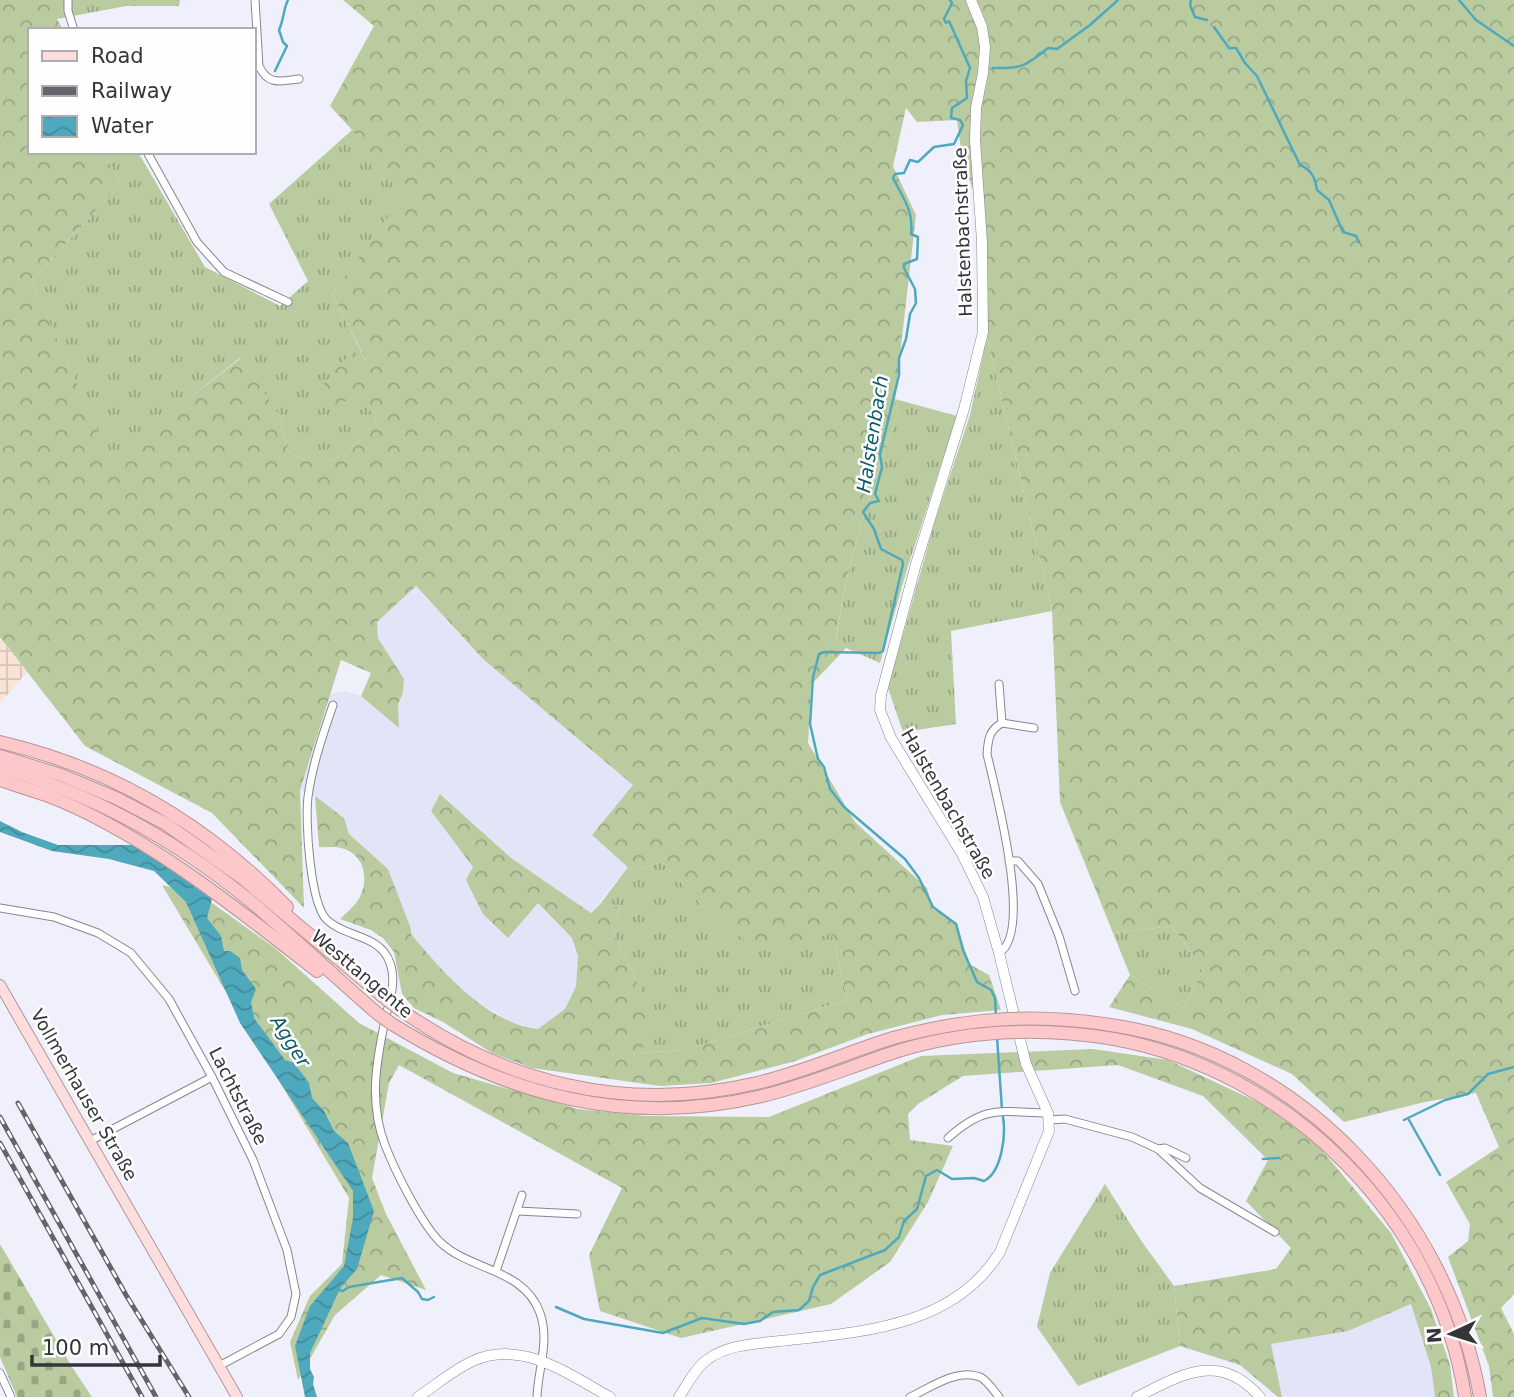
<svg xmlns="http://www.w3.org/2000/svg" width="1514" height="1397" viewBox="0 0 1514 1397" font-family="'DejaVu Sans',sans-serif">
<defs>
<pattern id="industrial-grid" width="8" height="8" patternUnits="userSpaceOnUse" patternTransform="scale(1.75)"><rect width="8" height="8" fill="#f9e2d6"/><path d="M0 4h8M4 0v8" fill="none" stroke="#d6c2b8"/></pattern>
<pattern id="grass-tufts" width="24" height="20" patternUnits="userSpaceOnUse" patternTransform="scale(1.75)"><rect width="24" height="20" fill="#bacba0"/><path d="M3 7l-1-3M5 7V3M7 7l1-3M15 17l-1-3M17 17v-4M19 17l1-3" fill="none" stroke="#98a683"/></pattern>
<pattern id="forest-crowns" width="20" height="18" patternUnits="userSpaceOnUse" patternTransform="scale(1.75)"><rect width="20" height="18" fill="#bacba0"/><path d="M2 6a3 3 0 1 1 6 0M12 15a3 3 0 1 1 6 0" fill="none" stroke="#98a683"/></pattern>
<pattern id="cemetery-stones" width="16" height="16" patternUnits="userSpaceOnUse" patternTransform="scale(1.75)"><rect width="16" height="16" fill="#bacba0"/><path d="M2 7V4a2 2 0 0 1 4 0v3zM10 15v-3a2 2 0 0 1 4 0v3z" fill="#98a683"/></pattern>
<pattern id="water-waves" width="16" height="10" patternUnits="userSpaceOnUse" patternTransform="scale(1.75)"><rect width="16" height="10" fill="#4ea9bd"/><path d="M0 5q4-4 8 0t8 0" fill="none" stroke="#428a9b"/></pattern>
</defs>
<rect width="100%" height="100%" fill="#eff0fc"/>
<g fill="#e3e4f7">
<polygon points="415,586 483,659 633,785 592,835 628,867 591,913 511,858 441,794 431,811 473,867 508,937 538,903 572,938 578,956 576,986 565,1009 538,1029 511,1022 469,996 448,978 410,934 388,869 349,834 315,796 300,790 330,694 345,691 361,696 399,727 398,704 403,693 404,679 378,638 377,622"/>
<polygon points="1411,1304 1431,1367 1435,1397 1282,1397 1270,1344 1348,1331"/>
</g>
<polygon fill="url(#industrial-grid)" points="0,637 27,672 0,703"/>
<g fill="url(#grass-tufts)">
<polygon points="69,0 180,0 179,6 126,6 57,19"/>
<polygon points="352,130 404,196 332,294 368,365 376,421 348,452 321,466 288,452 279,415 240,358 111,460 31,281 121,184 104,152 138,152 205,267 280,306 308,281 269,204"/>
<polygon points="987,337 1052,611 951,631 956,724 903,732 888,688 935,521 970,415"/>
<path d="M895,399L957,416L908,566L880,663L846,648L836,641C846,561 872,487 898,412Z"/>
<polygon points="662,862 721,926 832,934 847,1000 685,1050 639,1053 644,997 612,929 619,907 601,903 628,867 632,871"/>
<polygon points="1172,926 1203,969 1184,1008 1130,975 1113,933"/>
<polygon points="1105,1184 1140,1239 1174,1286 1180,1346 1078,1386 1037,1327 1050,1273"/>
</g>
<g fill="url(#forest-crowns)">
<path d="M0,0H69L57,19L63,30H30V152H104L121,184L31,281L111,459L241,358L279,415L288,452L321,466L348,452L376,421L375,416L357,396H354L334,408L322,407L317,399L322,386L349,355L354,352L367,362L332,294L403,196L352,130L330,106L374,26L343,0H1514V1294L1501,1308L1514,1334V1397H1493L1489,1366L1448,1257L1468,1241L1470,1224L1446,1182L1499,1147L1476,1093L1425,1102L1344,1122L1292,1074L1192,1029L1109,1007L1130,975L1184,1008L1203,969L1172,926L1113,933L1060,802L1052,611L987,337V231L962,158L957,120L917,122L906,108L893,166L916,215L895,399L898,412C872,487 846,561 836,640L846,648L811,685L808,743L855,822L927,888L933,909L957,923L969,964L989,975L1001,1010L942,1015L868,1034L792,1062L711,1083L660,1086L532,1068L492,1053L443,1022L414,1008L402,994L394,952L383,938L371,930L340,919C345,914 351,909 356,903C370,885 367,854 341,848C335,846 326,848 319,847L315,796L344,818L349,834L388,869L411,929V934C442,971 486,1023 538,1029L565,1009L576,986L578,956L572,938L538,903L508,938L483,914L466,880L473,867L431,811L440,794L511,858L591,913L601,903L619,907L612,929L644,997L650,1029L640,1053L685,1050L847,1000L832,934L763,950L721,926L662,862L632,871L592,835L633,785L483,659L416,586L377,622L378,638L404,679L403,693L398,704L399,728L361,696L371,673L341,660L300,790L304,908L212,813L85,746L0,637Z"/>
<polygon points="162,885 201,895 275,948 359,1023 453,1073 578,1109 645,1116 769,1117 921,1056 1093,1049 1168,1060 1262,1104 1316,1143 1391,1233 1431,1309 1450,1365 1454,1397 1435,1397 1431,1367 1411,1304 1348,1331 1271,1344 1282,1397 1278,1397 1240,1365 1180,1346 1174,1286 1276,1269 1291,1248 1246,1201 1268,1160 1203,1096 1118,1065 963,1076 918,1104 908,1114 910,1140 953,1146 928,1202 890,1262 831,1304 681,1338 600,1311 589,1255 622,1188 399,1065 389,1083 372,1178 386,1214 426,1290 381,1275 335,1315 298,1380 290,1342 310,1296 342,1264 349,1198"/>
</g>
<polygon fill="url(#cemetery-stones)" points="0,1244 72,1367 92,1397 17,1397 0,1357"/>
<polygon fill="url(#water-waves)" points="0,821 22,832 58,845 138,845 212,899 207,918 221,936 224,951 230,951 240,958 242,970 256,989 251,1002 254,1018 285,1060 294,1063 309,1083 312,1098 324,1111 334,1131 348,1143 374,1211 357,1269 341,1287 310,1353 310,1369 314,1377 313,1384 317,1397 305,1397 295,1346 310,1306 344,1266 353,1218 353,1191 240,1023 186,902 154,871 109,859 52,851 0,832"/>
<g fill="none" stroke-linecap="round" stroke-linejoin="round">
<g stroke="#4ea9bd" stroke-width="2.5">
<polyline points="950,0 952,3 944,19 946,23 949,21 970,68"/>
<polyline points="1191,0 1190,5 1195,17 1207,20"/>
<polyline points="1459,0 1476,20 1514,46"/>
<path d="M1214,27L1229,48H1236L1245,63L1257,76L1300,165C1312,170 1315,178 1317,190L1329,200L1343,232L1356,236L1359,242"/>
<path d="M970,68L966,81L967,98L952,108L951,118L960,120L963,125L954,144L934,147L918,162L910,160L904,173L895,174L893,178C903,198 914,211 911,234L918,237L917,259L904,264V268L915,289L916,303L910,314L906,339L899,358V375L880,454L882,467L875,494L879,501L870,503L863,512L874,529L881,549L902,560L903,564L883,651L879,653L824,652L819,654L813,677L810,724L818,759L824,767L830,789L844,807L905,859L919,878L933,907L956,924L963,950L977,982L991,990L995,998L996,1017"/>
<path d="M993,68C1021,69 1026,66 1048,48L1057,49L1090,25L1118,0"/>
<path d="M275,71L287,46L283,42L279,30C284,19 283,10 288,0"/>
<polyline points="997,1037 1002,1110"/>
<polyline points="1404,1120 1445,1100 1468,1094 1488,1074 1514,1067"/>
<polyline points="1409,1120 1440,1175"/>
<polyline points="1263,1159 1279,1158"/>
<polyline points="339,1290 343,1291 349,1287 402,1278 418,1292 422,1299 428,1300 434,1297"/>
<path d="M556,1307L584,1319L663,1333L702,1318L744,1324L760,1321L773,1312L799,1310L809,1301L813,1287L820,1275L885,1250L899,1237L904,1221L917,1209L926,1176L937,1170L952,1179L974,1178L984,1181C1002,1172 1006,1135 1003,1117"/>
</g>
<g stroke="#858691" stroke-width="9">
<g id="street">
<polyline points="68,0 68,11 74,30"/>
<path d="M255,0L259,66C268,86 281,81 299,79"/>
<polyline points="147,152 197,242 224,272 288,302"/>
<path d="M999,684L1002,723C989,730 988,740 987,754C995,789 1034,933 999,953"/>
<path d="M333,705C323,734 312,766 308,797C305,820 310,904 327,920C346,938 380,934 390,963C397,982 389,1002 385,1020C376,1063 369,1103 385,1145C395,1171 421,1223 440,1242C470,1271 524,1268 540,1313C550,1342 538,1368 537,1397"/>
<polyline points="1002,723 1034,728"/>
<polyline points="1009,861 1018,861 1038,884 1059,936 1075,991"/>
<polyline points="0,908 54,917 98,933 131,953 169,999 212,1077 253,1160 287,1250 296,1294 291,1317 279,1334 219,1366"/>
<polyline points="1049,1120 1065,1119 1132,1137 1158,1149 1200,1188 1275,1232"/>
<path d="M948,1138C986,1104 1000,1112 1048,1113"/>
<polyline points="90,1141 212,1077"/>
<polyline points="1158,1149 1165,1148 1186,1158"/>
<polyline points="518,1211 577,1214"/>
<polyline points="496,1271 522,1195"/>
<polyline points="0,1373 11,1397"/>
<path d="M910,1397C930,1388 957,1368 980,1377C987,1380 994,1391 999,1397"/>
</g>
</g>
<g stroke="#858691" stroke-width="11">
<g id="secondary">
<path d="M418,1397C436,1385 453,1370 473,1361C522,1339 568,1374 610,1397"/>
<path d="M679,1397C687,1385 696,1367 708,1359C729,1344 755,1344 780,1341C860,1332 953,1328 1000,1252L1049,1131L1048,1113L1026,1064L999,953L983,897L962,854L891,738L880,710L881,695L916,564L964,409L983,332L982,242L975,140L976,108L983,73L985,47L982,27L971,0"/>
<path d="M1137,1397C1182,1374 1220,1351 1260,1397"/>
</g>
</g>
<g stroke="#b69597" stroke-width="12">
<polyline id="primary" points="0,985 237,1397"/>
</g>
<g stroke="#b69597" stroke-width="14">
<g id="highway">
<path d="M0,742C112,768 207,825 287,907"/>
<polyline points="0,756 61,775 116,798 166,824 241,877 382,996"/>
<path d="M0,768C92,793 175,840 249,900C293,937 335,977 378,1014"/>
<path d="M0,780C15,785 31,790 46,795C141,831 238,909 317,971"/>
<path d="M395,1006C502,1083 626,1114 757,1083C804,1072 848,1052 893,1038"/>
<path d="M392,1024C507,1095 626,1128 762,1096C808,1085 852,1066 898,1051"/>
<path d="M1117,1026C1302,1056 1448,1215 1480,1397"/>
<path d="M1114,1039C1290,1071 1438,1219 1465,1397"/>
</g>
</g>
<use href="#street" stroke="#fff" stroke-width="7"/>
<use href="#secondary" stroke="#fff" stroke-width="10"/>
<use href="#primary" stroke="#fddedf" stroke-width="10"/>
<use href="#highway" stroke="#fcc8c9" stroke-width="12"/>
<g stroke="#64656b" stroke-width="5">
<g id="rail">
<polyline points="18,1103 126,1295 189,1397"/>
<polyline points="0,1117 156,1397"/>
<polyline points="0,1143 142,1397"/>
</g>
</g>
<use href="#rail" stroke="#fefefe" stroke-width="2.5" stroke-dasharray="8" stroke-linecap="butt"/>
<g stroke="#b69597" stroke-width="14" stroke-linecap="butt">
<g id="highway-bridge">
<polyline points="382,996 395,1006"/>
<polyline points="378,1014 392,1024"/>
<path d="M893,1038C971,1017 1037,1013 1117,1026"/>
<path d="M898,1051C969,1029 1040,1027 1114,1039"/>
</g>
</g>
<use href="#highway-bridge" stroke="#fcc8c9" stroke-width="12"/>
</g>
<g text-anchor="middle" stroke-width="5" stroke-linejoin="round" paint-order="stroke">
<g font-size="18" fill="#343539" stroke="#fefefe">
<text transform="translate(963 232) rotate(-92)" y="6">Halstenbachstraße</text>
<text transform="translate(948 804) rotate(60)" y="6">Halstenbachstraße</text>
<text transform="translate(362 974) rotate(40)" y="6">Westtangente</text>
<text transform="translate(84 1095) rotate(60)" y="6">Vollmerhauser Straße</text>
<text transform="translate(238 1096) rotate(63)" y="6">Lachtstraße</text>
</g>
<g font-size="19" font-style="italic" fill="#0d5b6a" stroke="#fefefe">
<text transform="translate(872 434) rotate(-81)" y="7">Halstenbach</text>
<text transform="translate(291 1041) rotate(58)" y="7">Agger</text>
</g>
</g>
<rect x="28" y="28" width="228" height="126" fill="#fefefe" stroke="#adaeaf" stroke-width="2"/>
<rect x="42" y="51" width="35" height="10" fill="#fddedf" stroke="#adaeaf" stroke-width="2"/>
<text x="91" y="63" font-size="21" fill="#343539">Road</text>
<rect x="42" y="86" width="35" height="10" fill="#64656b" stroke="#adaeaf" stroke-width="2"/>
<text x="91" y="98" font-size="21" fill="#343539">Railway</text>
<rect x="42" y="116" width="35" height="21" fill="url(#water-waves)" stroke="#adaeaf" stroke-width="2"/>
<text x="91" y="133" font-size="21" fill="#343539">Water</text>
<g transform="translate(1451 1334) rotate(266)" stroke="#fefefe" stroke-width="5" paint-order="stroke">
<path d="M0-5L12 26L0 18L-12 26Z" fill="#343539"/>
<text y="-10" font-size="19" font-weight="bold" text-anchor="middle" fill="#343539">N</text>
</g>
<path d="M32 1355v10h128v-10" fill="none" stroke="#343539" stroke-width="3.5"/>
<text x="42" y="1355" font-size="21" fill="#343539" stroke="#fefefe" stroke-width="5" paint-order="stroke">100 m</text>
</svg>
